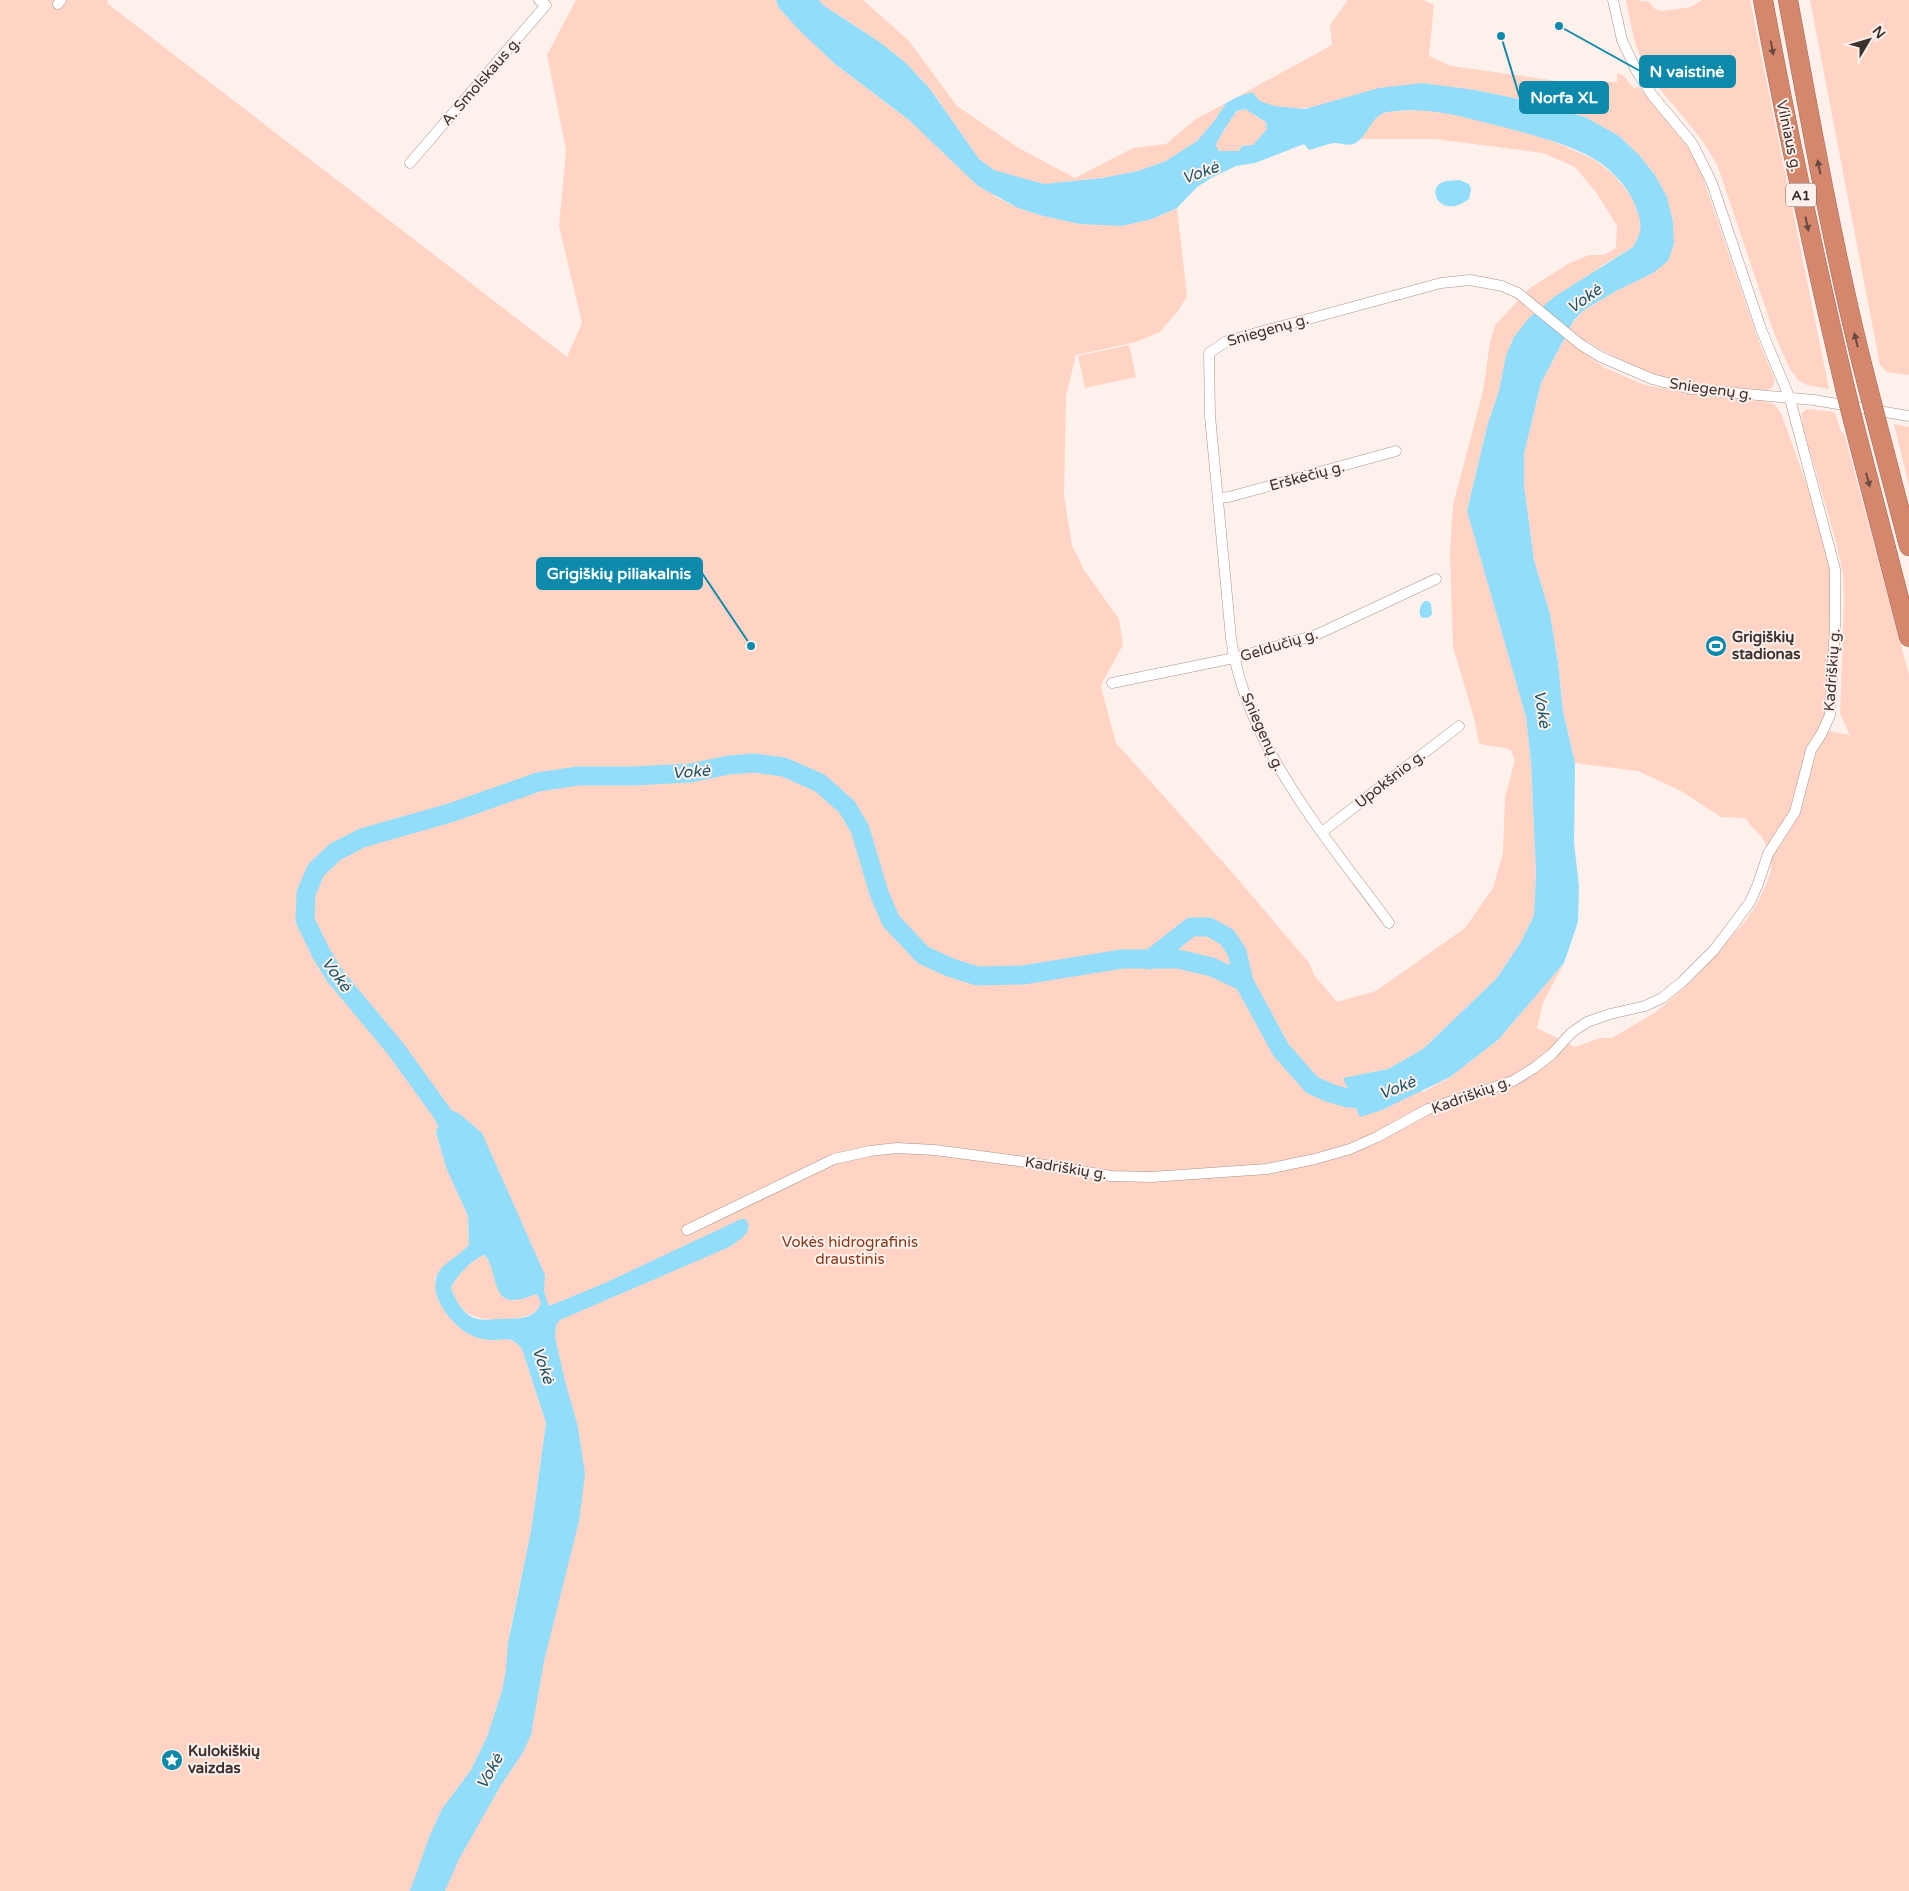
<svg xmlns="http://www.w3.org/2000/svg" width="1909" height="1891" viewBox="0 0 1909 1891" font-family="'Varela Round',sans-serif">
<rect width="100%" height="100%" fill="#fef0eb"/>
<g fill="#ffd4c5" fill-rule="evenodd">
<path d="M0,0H107L108,4L567,357L582,323L559,226L566,150L547,55L576,0H776L779,8L799,30L835,64L909,120L996,197L1018,208L1043,216L1080,224L1152,219L1177,208L1187,296L1178,311L1160,332L1136,342L1076,355L1066,396L1064,496L1072,545L1084,570L1119,619L1123,645L1102,683L1101,687L1116,743L1230,870L1310,964L1314,975L1337,1002L1376,991L1465,928L1493,888L1503,853L1505,797L1515,760L1511,750C1499,745 1491,748 1479,743L1474,718L1453,647L1450,553L1453,505L1483,391L1490,342L1495,325L1530,288L1568,264L1589,255H1604L1616,248L1617,226L1596,192L1575,167L1543,153L1435,139H1361L1375,118L1385,112L1425,110L1458,114L1531,134L1560,144L1595,160L1614,175L1632,197L1640,218V236L1633,247L1601,266L1499,391L1488,423L1467,510L1526,717L1531,763L1536,873L1534,915L1521,942L1496,979L1423,1049L1388,1069L1353,1076L1423,1092L1450,1077L1498,1040L1564,963L1543,1003L1537,1028L1575,1047L1600,1038H1612L1656,1012L1693,980L1747,919L1759,900L1767,882L1771,869V857L1762,837L1750,825L1746,818L1721,817L1681,791L1638,771L1575,763L1563,711L1558,662L1550,614L1534,560L1524,485V454L1541,383L1574,320L1584,310L1616,291L1653,273L1655,175L1639,155L1619,136L1585,117L1514,98L1330,103C1310,108 1278,114 1260,101C1257,99 1254,95 1252,92L1237,97L1332,45L1330,25L1348,0H1423L1434,5L1429,56L1451,66L1557,81L1617,82V73L1624,76L1634,89L1638,86L1687,146L1700,169L1756,334L1774,378V384L1772,388L1764,391C1731,387 1696,386 1664,377C1637,369 1611,356 1587,341L1580,350L1605,368L1645,385L1713,397L1762,401L1774,404L1781,413L1808,488L1828,557L1831,581L1827,701L1823,725L1829,731L1850,735L1840,714L1844,600L1843,574L1836,542L1803,427L1801,414L1807,409L1835,412L1841,432L1844,433L1909,675V1891H0ZM436,1134L532,1295L513,1301C507,1292 489,1259 484,1255C472,1260 456,1276 451,1288C461,1316 474,1320 502,1319C519,1318 523,1320 538,1309L574,1469L509,1635L531,1531L546,1423L522,1349C512,1337 505,1338 490,1340L434,1280C444,1264 457,1258 469,1245L468,1216L447,1170Z"/>
<path d="M819,0H863L909,41L957,106L1017,147L1075,178L1133,148L1166,144L1196,119L1226,103C1218,116 1209,131 1196,142C1163,171 1115,177 1072,181C1063,182 1052,185 1042,184C1029,182 1003,176 992,169C963,150 951,114 930,89C900,53 861,30 823,5Z"/>
<path d="M1626,0H1640L1641,2L1648,1L1655,9L1662,11L1691,7L1702,0H1750L1829,389L1807,385L1799,381L1790,369L1775,336L1718,167C1699,128 1668,105 1647,70C1634,49 1631,24 1626,0Z"/>
<polygon points="1810,0 1909,0 1909,375 1887,372 1880,365"/>
<path d="M1245,109L1266,122L1267,129L1253,145L1242,146L1239,151H1219L1216,146C1217,140 1232,117 1237,111Z"/>
<polygon points="1129,345 1136,377 1085,388 1078,356"/>
<polygon points="1894,424 1909,427 1909,486"/>
</g>
<g fill="#92ddfa" fill-rule="evenodd">
<path d="M776,0H819L823,5L881,43L906,63L930,89L979,159L994,170L1044,184L1102,178L1138,171L1166,161L1197,141L1215,120L1226,103L1237,97L1252,92L1260,101L1274,106L1305,109L1379,88L1422,83L1475,90L1514,98L1585,117L1619,136L1639,155L1655,175L1667,197L1673,222L1674,244L1668,261L1653,273L1616,291L1584,310L1574,320L1541,383L1524,454V485L1534,560L1550,614L1558,662L1563,711L1575,763L1574,843L1579,886L1578,922L1564,963L1498,1040L1450,1077L1382,1110L1360,1117L1343,1078L1388,1069L1423,1049L1496,979L1521,942L1534,915L1536,873L1531,763L1526,717L1467,511L1488,423L1499,391L1506,356L1514,337L1529,318L1554,297L1633,247C1643,231 1642,222 1635,205C1628,187 1612,170 1596,160C1570,144 1532,135 1503,127C1462,117 1431,106 1388,112C1370,114 1369,138 1353,144C1347,146 1340,143 1334,143C1326,144 1317,148 1309,150L1304,144L1255,163L1236,166L1213,177L1197,187L1177,208L1152,219L1122,226L1080,224L1043,216L1018,208L978,186L909,120L835,64L799,30L779,8ZM1245,109L1266,122L1267,129L1253,145L1242,146L1239,151H1219L1216,146C1217,140 1232,117 1237,111Z"/>
<path d="M1459,180L1469,184L1471,189L1469,199C1439,221 1426,187 1443,182C1448,180 1454,181 1459,180Z"/>
<path d="M1425,601H1428L1431,604L1432,614C1429,618 1426,619 1421,617C1418,611 1420,605 1425,601Z"/>
<path d="M449,1109L460,1114L482,1133L545,1275L544,1291L549,1306L605,1283L741,1219H745C757,1231 736,1243 727,1248L560,1320L556,1325L555,1337L565,1381L578,1427L585,1474L579,1521L544,1661L531,1735L522,1754L501,1785L459,1859L445,1891H410L430,1835L442,1809L471,1770L487,1737L502,1691L506,1670L508,1643L531,1531L546,1423L522,1349C510,1335 507,1340 491,1340C466,1339 448,1320 438,1299C434,1289 434,1279 440,1270C445,1263 462,1253 469,1245L468,1216L447,1170L436,1133L442,1113ZM484,1255C497,1265 491,1302 514,1300C522,1300 530,1296 537,1294L541,1303C534,1321 516,1318 501,1319C493,1319 482,1321 474,1318C462,1313 455,1299 451,1288C455,1277 473,1259 484,1255Z"/>
</g>
<g fill="none" stroke-linecap="round" stroke-linejoin="round">
<g stroke="#92ddfa" stroke-width="19">
<polyline points="1149,960 1191,927 1209,927 1227,937 1237,952 1244,982 1281,1050 1312,1085 1330,1093 1347,1098 1363,1099 1377,1096"/>
<polyline points="454,1135 442,1113 395,1048 335,976 321,953 305,920 306,893 316,870 335,852 362,838 450,813 538,782 578,776 634,776 690,773 729,765 754,763 784,767 820,783 847,807 860,829 879,893 891,921 923,955 949,967 977,976 1023,975 1122,959 1178,959 1212,967 1244,982"/>
</g>
<g stroke="#a8938b" stroke-width="11">
<g id="street">
<polyline points="58,4 61,0"/>
<polyline points="410,163 546,5 539,0"/>
<polyline points="1218,498 1229,497 1396,451"/>
<polyline points="1112,683 1234,658 1316,635 1436,579"/>
<polyline points="1322,832 1459,726"/>
<path d="M1389,923C1327,838 1246,747 1231,638L1210,416L1209,353L1227,341L1441,283L1470,280L1502,286L1518,293L1580,344L1601,357L1652,379L1691,389L1814,400L1909,416"/>
<polyline points="687,1230 834,1159 870,1151 897,1148 935,1150 1026,1162 1111,1176 1151,1177 1267,1169 1315,1159 1350,1149 1377,1137 1428,1109 1513,1081 1534,1068 1552,1054 1571,1033 1587,1022 1610,1014 1645,1006 1662,998 1682,982 1714,950 1736,921 1750,902 1758,884 1768,854 1795,812 1811,750 1822,733 1830,715 1835,627 1835,569 1790,399 1761,329 1712,183 1692,143 1652,95 1636,70 1622,40 1613,0"/>
</g>
</g>
<g stroke="#9e6957" stroke-width="20">
<g id="highway">
<path d="M1763,0C1787,130 1815,260 1845,388"/>
<path d="M1788,0C1812,130 1835,260 1868,388"/>
<polyline points="1878,427 1909,546"/>
<polyline points="1856,432 1909,637"/>
</g>
</g>
<use href="#street" stroke="#fff" stroke-width="10"/>
<use href="#highway" stroke="#d4876c" stroke-width="19"/>
<g stroke="#9e6957" stroke-width="20" stroke-linecap="butt">
<g id="highway-bridge">
<polyline points="1845,388 1856,432"/>
<polyline points="1868,388 1878,427"/>
</g>
</g>
<use href="#highway-bridge" stroke="#d4876c" stroke-width="19"/>
</g>
<defs><path id="oneway-solid" d="M-6-.8H1V-3.2L6.5 0L1 3.2V.8H-6Z" transform="scale(1.25)"/></defs>
<g fill="#694c41">
<use href="#oneway-solid" transform="translate(1772 48) rotate(80)"/>
<use href="#oneway-solid" transform="translate(1819 167) rotate(-101)"/>
<use href="#oneway-solid" transform="translate(1807 224) rotate(78)"/>
<use href="#oneway-solid" transform="translate(1856 340) rotate(-104)"/>
<use href="#oneway-solid" transform="translate(1868 480) rotate(75)"/>
</g>
<defs>
<g id="stadium-disc" transform="scale(1.125)"><circle r="9.5" fill="#0d89ac" stroke="#fef0eb"/><path d="M0-5a6.5 5 0 1 0 0 10a6.5 5 0 1 0 0-10ZM-3.5-1.8h7v3.6h-7Z" fill="#fff"/></g>
<g id="sight-disc" transform="scale(1.125)"><circle r="9.5" fill="#0d89ac" stroke="#fef0eb"/><path d="M0-6L1.8-2.2L6-1.7L2.9 1.2L3.7 5.4L0 3.3L-3.7 5.4L-2.9 1.2L-6-1.7L-1.8-2.2Z" fill="#fff"/></g>
</defs>
<g fill-rule="evenodd">
<use href="#stadium-disc" x="1716" y="646"/>
<use href="#sight-disc" x="172" y="1760"/>
</g>
<g text-anchor="middle" stroke-width="4" stroke-linejoin="round" paint-order="stroke">
<rect fill="#fef0eb" stroke="#766b67" stroke-width="1" x="1786" y="183.5" width="30" height="23" rx="4"/>
<g font-size="14" font-weight="bold" fill="#3b322f">
<text x="1801" y="200">A1</text>
</g>
<g font-size="15" fill="#3b322f" stroke="#fef0eb">
<text transform="translate(481 81) rotate(-49)" y="5">A. Smolskaus g.</text>
<text transform="translate(1789 136) rotate(78)" y="5">Vilniaus g.</text>
<text transform="translate(1268 330) rotate(-16)" y="5">Sniegenų g.</text>
<text transform="translate(1711 389) rotate(8)" y="5">Sniegenų g.</text>
<text transform="translate(1307 476) rotate(-15)" y="5">Erškėčių g.</text>
<text transform="translate(1279 645) rotate(-17)" y="5">Geldučių g.</text>
<text transform="translate(1832 670) rotate(-86)" y="5">Kadriškių g.</text>
<text transform="translate(1263 732) rotate(66)" y="5">Sniegenų g.</text>
<text transform="translate(1390 779) rotate(-38)" y="5">Upokšnio g.</text>
<text transform="translate(1471 1095) rotate(-20)" y="5">Kadriškių g.</text>
<text transform="translate(1066 1168) rotate(9)" y="5">Kadriškių g.</text>
</g>
<g font-size="15" font-weight="bold" fill="#3b322f" stroke="#fef0eb" text-anchor="start">
<text x="1732" y="642">Grigiškių<tspan x="1732" dy="17">stadionas</tspan></text>
<text x="188" y="1756">Kulokiškių<tspan x="188" dy="17">vaizdas</tspan></text>
</g>
<g font-size="15" fill="#85391a" stroke="#fef0eb">
<text x="850" y="1247">Vokės hidrografinis<tspan x="850" dy="17">draustinis</tspan></text>
</g>
<g font-size="16" font-style="italic" fill="#1a566a" stroke="#fef0eb">
<text transform="translate(1200 172) rotate(-20)" y="6">Vokė</text>
<text transform="translate(1584 298) rotate(-36)" y="6">Vokė</text>
<text transform="translate(1543 709) rotate(81)" y="6">Vokė</text>
<text transform="translate(691 771) rotate(-5)" y="6">Vokė</text>
<text transform="translate(337 974) rotate(53)" y="6">Vokė</text>
<text transform="translate(1397 1087) rotate(-22)" y="6">Vokė</text>
<text transform="translate(544 1365) rotate(71)" y="6">Vokė</text>
<text transform="translate(489 1771) rotate(-61)" y="6">Vokė</text>
</g>
</g>
<path fill="none" stroke="#0d89ac" stroke-width="2" d="M1559 26L1640 71M1501 36L1520 98M751 646L702 573"/>
<g fill="#0d89ac" stroke="#fef0eb" stroke-width="2">
<circle cx="1559" cy="26" r="5"/>
<circle cx="1501" cy="36" r="5"/>
<circle cx="751" cy="646" r="5"/>
</g>
<g fill="#0d89ac" stroke="#0d89ac" stroke-width="2">
<rect x="1640" y="56" width="95" height="31" rx="5"/>
<rect x="1520" y="82" width="88" height="31" rx="5"/>
<rect x="537" y="558" width="165" height="31" rx="5"/>
</g>
<g font-size="16" text-anchor="middle" font-weight="bold" fill="#fff">
<text x="1687" y="77">N vaistinė</text>
<text x="1564" y="103">Norfa XL</text>
<text x="619" y="579">Grigiškių piliakalnis</text>
</g>
<g transform="translate(1869 40) rotate(52)" stroke="#fef0eb" stroke-width="4" paint-order="stroke">
<path d="M0-4L9 19L0 12L-9 19Z" fill="#3b322f"/>
<text y="-8" font-size="14" font-weight="bold" text-anchor="middle" fill="#3b322f">N</text>
</g>
</svg>
